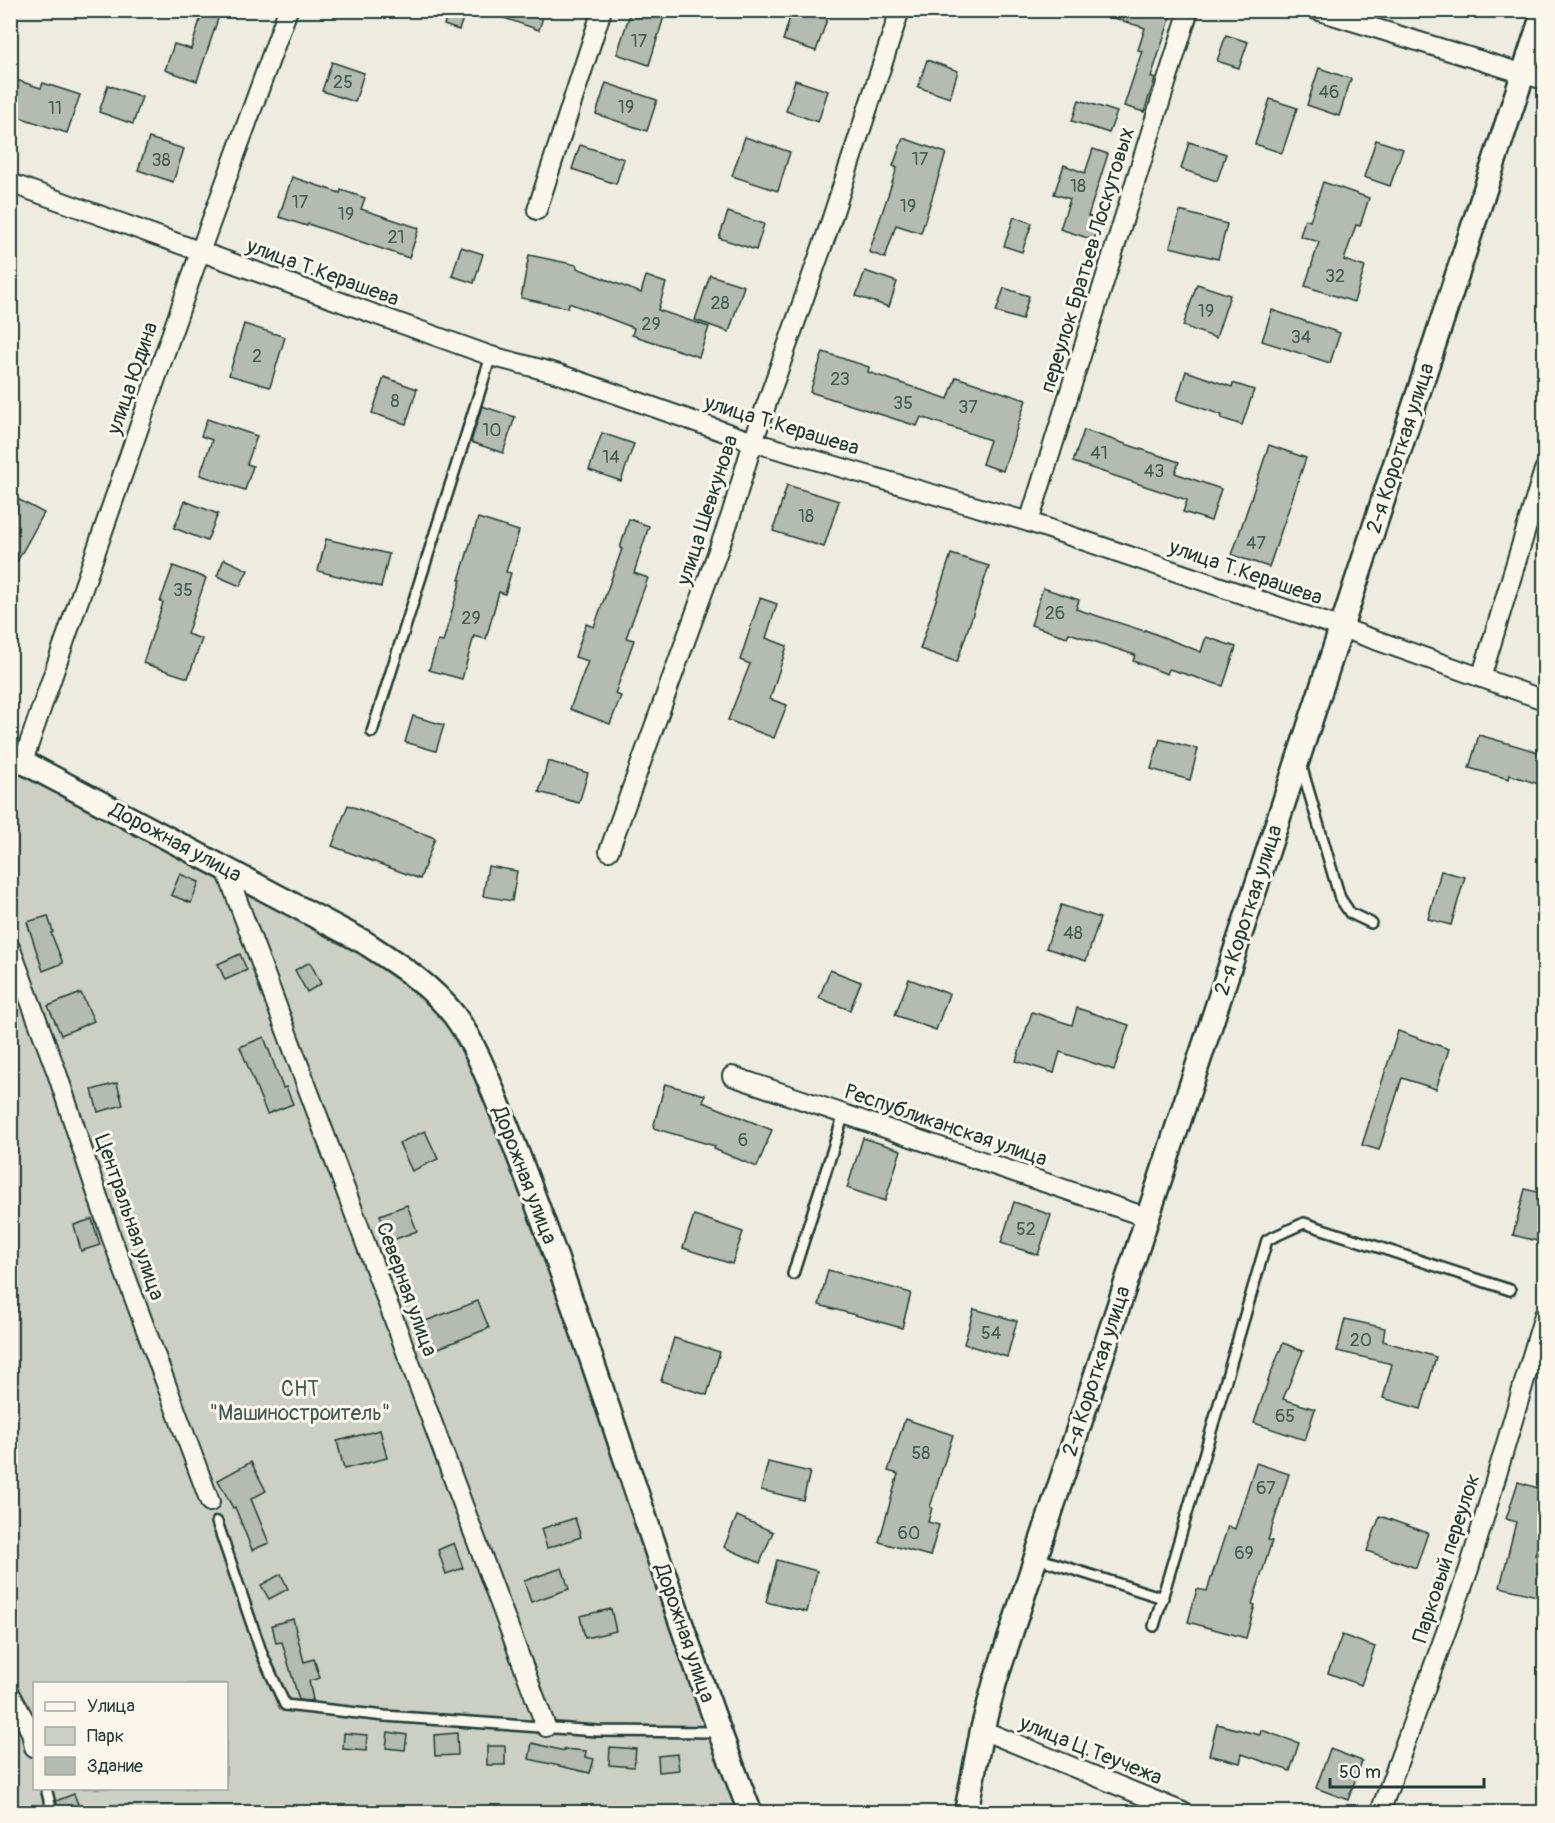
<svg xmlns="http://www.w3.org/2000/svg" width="1555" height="1823" viewBox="0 0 1555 1823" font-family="Pangolin,sans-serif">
<rect width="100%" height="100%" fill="#eeece1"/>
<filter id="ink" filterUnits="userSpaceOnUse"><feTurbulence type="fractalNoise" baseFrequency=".0167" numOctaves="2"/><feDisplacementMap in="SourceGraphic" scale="12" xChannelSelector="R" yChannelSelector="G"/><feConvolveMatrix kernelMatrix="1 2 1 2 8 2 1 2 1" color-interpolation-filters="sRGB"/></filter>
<g filter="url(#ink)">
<path fill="#cbcfc4" stroke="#75867c" stroke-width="1.5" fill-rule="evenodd" d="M10,755L364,942L465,1032L750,1812H11ZM34,1684H226V1788H34Z"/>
<g fill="#b4bbb0" stroke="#1f3d34" stroke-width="1.5">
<polygon points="203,10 221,10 197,81 165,70 174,44 191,49"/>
<polygon points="448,10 466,10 459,30 444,25"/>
<polygon points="491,10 545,10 539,30 490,13"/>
<polygon points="631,10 666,10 649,65 617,54"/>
<polygon points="792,10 817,10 829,14 816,51 783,40"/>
<polygon points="1102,10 1173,10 1151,77 1155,79 1144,112 1124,106 1142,51 1138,50 1145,28 1101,14"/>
<polygon points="1226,35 1248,42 1239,68 1217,61"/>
<polygon points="927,60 958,71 950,98 918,87"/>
<polygon points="332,62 364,73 355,102 322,91"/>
<polygon points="1319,68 1351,79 1339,116 1307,105"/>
<polygon points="10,78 41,88 43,83 80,95 67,133 10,114"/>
<polygon points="795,80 828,91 818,122 786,111"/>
<polygon points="606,83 657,100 647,131 596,114"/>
<polygon points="108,85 142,97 133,124 99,112"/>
<polygon points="1270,99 1297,108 1282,153 1255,144"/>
<polygon points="1079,100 1117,112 1109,133 1072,121"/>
<polygon points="745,137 790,152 778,191 732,176"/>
<polygon points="149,138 184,149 173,182 138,170"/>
<polygon points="903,138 946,153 921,233 896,225 885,258 869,252 897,168 893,166"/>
<polygon points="1376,140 1403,149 1390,186 1364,177"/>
<polygon points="1189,142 1226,154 1217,181 1181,169"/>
<polygon points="580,145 624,159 616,184 572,169"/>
<polygon points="1093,149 1108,154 1088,216 1100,221 1094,240 1060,229 1070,199 1054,194 1064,165 1085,173"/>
<polygon points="292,177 340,193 341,190 365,198 361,209 419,228 409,258 308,224 307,226 279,217"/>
<polygon points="1323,182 1369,198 1360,226 1356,225 1344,260 1365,267 1354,302 1305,286 1319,242 1300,236 1305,219 1310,221"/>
<polygon points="1180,211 1227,224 1218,259 1170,247"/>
<polygon points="728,212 764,224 756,250 719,238"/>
<polygon points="1014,217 1032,223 1022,252 1004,246"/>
<polygon points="461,247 483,254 474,283 452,276"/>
<polygon points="529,255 577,265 577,268 641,293 646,276 666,283 658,310 709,327 699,357 632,335 634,328 569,303 568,308 521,298"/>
<polygon points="865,271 897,282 889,307 856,296"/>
<polygon points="710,275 744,286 729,332 695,320"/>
<polygon points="1197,284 1230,295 1216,338 1183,326"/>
<polygon points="1004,288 1029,296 1022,320 996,312"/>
<polygon points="1272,310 1340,333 1330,363 1262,341"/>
<polygon points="244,324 285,337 270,387 229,375"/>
<polygon points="823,352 869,367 868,372 948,399 956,377 1026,400 1003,471 982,464 990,440 921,417 917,426 810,392"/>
<polygon points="1186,371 1232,387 1233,383 1254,390 1242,425 1221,418 1222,415 1177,400"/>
<polygon points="384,377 417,389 406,424 372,413"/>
<polygon points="482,406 515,417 503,453 471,442"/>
<polygon points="207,419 257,436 247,464 253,466 245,490 200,475 212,440 201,436"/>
<polygon points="1084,430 1179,462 1175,473 1221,489 1211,521 1183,512 1187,500 1073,462"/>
<polygon points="602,433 634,444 621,481 589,470"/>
<polygon points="1269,445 1306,458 1269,567 1232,555"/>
<polygon points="787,485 839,501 824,547 773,531"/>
<polygon points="10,495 44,513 10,574"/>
<polygon points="185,501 218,514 207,541 174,528"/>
<polygon points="478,518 519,531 506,572 511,573 505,594 499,592 486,639 474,636 462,679 429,670 438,641 443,642 461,580 459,580"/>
<polygon points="629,519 649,526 634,573 648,578 626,638 634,640 615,694 621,696 610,724 570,709 588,661 575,657 586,624 594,627 622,549 620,548"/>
<polygon points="326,539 389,554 381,587 318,571"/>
<polygon points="951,554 989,566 957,662 920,649"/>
<polygon points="224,559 248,570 240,586 217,576"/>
<polygon points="173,566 206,578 187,634 202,639 188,678 143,663 163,603 160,602"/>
<polygon points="1043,588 1079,600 1076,609 1144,631 1145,630 1201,652 1206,637 1236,647 1223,686 1169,669 1167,674 1133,661 1135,655 1069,633 1067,637 1031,625"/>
<polygon points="760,598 777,604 766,638 787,646 770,699 787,705 774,738 728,720 750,664 740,660"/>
<polygon points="413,716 444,725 436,751 405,742"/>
<polygon points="1479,735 1545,754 1545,786 1510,775 1509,779 1469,768"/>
<polygon points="1160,739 1198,749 1190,780 1151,769"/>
<polygon points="548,761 588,773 579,803 539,792"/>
<polygon points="348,805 435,838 420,879 332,846"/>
<polygon points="488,866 517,871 512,901 483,896"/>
<polygon points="1441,871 1465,877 1451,925 1428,919"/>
<polygon points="180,874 199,882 191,903 171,895"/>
<polygon points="1061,905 1100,918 1086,961 1046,948"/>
<polygon points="48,916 53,932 51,933 63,963 43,971 27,922"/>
<polygon points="240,954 247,970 225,980 218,964"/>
<polygon points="310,962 321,984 307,992 295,970"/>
<polygon points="830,970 861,982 850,1010 819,998"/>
<polygon points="909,979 949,994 936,1030 895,1015"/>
<polygon points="81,993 94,1021 61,1035 48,1006"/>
<polygon points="1077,1008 1129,1025 1114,1070 1060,1052 1054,1073 1016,1061 1032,1012 1072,1025"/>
<polygon points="1398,1031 1449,1049 1436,1089 1402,1078 1379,1150 1362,1145"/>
<polygon points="264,1037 283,1088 286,1087 293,1104 267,1114 240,1047"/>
<polygon points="117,1083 123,1105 98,1112 92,1090"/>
<polygon points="665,1084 705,1095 703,1102 772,1130 757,1167 714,1149 715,1146 653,1128"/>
<polygon points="425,1131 438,1159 412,1171 399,1143"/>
<polygon points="863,1138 901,1150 885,1201 847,1188"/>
<polygon points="1525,1189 1545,1194 1545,1243 1513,1235"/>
<polygon points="1014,1202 1051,1215 1038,1255 1001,1243"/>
<polygon points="407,1205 417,1231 390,1241 380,1215"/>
<polygon points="694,1215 743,1232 732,1264 683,1248"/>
<polygon points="92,1219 100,1245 81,1251 74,1225"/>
<polygon points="828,1270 911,1293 902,1328 819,1305"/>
<polygon points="478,1301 489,1328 434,1350 423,1322"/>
<polygon points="974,1309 1017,1321 1007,1357 964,1344"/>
<polygon points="1345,1319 1385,1328 1383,1341 1436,1357 1421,1409 1383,1398 1392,1364 1337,1351"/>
<polygon points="674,1338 720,1352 707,1395 661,1381"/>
<polygon points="1283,1343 1303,1351 1283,1399 1315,1409 1305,1440 1254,1423 1270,1375"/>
<polygon points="905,1419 953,1435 930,1507 932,1508 928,1522 939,1525 930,1556 879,1542 898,1474 888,1471"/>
<polygon points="380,1430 387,1458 344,1469 337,1441"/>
<polygon points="251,1462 266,1491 251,1499 269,1543 252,1550 235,1507 233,1508 218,1480"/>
<polygon points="768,1462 810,1472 803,1500 761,1490"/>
<polygon points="1256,1463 1289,1474 1268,1540 1272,1541 1252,1604 1255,1605 1246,1638 1188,1622 1197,1589 1207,1591 1228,1526 1235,1529"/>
<polygon points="1518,1482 1545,1490 1545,1524 1535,1555 1545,1558 1545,1598 1500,1587 1516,1522 1506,1519"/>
<polygon points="737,1516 773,1532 760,1563 724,1547"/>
<polygon points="1380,1516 1428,1533 1416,1568 1367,1551"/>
<polygon points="575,1518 581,1537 547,1548 541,1529"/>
<polygon points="454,1543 463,1568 446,1574 438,1550"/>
<polygon points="777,1560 817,1571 807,1612 766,1602"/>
<polygon points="562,1568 569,1589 531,1602 524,1581"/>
<polygon points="281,1574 288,1589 269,1599 261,1585"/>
<polygon points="611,1609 616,1631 585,1638 580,1616"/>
<polygon points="293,1619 304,1662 314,1659 320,1678 309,1681 313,1700 309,1701 299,1700 282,1642 276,1643 272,1625"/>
<polygon points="1342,1635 1375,1647 1361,1685 1328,1673"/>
<polygon points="1217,1724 1260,1735 1261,1730 1299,1743 1290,1771 1242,1754 1240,1763 1209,1755"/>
<polygon points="388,1732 407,1735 405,1750 386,1748"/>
<polygon points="344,1733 367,1735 366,1751 343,1749"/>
<polygon points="457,1733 458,1755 435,1756 434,1735"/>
<polygon points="532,1743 564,1751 564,1749 586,1751 585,1757 594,1759 590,1773 529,1759"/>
<rect x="487" y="1746" width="18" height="19"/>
<polygon points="610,1747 636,1749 634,1767 609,1765"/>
<polygon points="1330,1749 1362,1761 1348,1800 1316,1788"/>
<polygon points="677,1754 679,1770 659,1772 658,1756"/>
<polygon points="74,1794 81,1812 59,1812 56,1801"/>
</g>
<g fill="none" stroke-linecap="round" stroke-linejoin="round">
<g stroke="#1f3d34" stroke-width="14">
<g id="service">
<polyline points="372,732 491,356"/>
<polyline points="1301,765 1340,898 1350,913 1371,923"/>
<polyline points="793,1274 844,1114"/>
<polyline points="217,1522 262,1654 285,1705 385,1716 597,1731 719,1732"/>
<polyline points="1037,1558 1163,1598"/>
<polyline points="1154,1626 1267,1240 1304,1223 1510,1290"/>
<polyline points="46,1788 52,1812"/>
</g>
</g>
<g stroke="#1f3d34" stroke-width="22">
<g id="minor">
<polyline points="1316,10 1544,80"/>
<polyline points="10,183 491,356 559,374 753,442 1029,522 1342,628 1544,700"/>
<polyline points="537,210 602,10"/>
<polyline points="1029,522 1189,10"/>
<polyline points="1481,678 1544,470"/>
<polyline points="23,761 200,252 288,10"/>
<polyline points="609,851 731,515 753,442 827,233 900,10"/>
<polyline points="225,867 546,1727"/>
<polyline points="10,947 57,1073 111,1236 210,1502"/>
<polyline points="732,1076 1146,1217"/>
<polyline points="10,1693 31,1732 34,1747"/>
<polyline points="982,1730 1183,1812"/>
<polyline points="1380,1812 1469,1569 1544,1315"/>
</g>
</g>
<g stroke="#1f3d34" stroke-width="27">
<g id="tertiary">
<path d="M10,755L364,942C396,963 430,984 454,1015C474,1042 487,1076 499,1106C519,1156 538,1206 556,1257C622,1442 679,1630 750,1812"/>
<polyline points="966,1812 982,1730 995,1682 1544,10"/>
</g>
</g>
<use href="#service" stroke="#fbf7ec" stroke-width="9"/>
<use href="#minor" stroke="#fbf7ec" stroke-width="18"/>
<use href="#tertiary" stroke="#fbf7ec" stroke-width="22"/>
</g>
</g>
<g text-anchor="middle" stroke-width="6" stroke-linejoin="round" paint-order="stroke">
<g font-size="18" fill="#445c53">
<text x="639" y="47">17</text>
<text x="343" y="88">25</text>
<text x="1329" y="98">46</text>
<text x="626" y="113">19</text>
<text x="55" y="114">11</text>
<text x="920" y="165">17</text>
<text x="161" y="166">38</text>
<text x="1078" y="192">18</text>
<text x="300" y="208">17</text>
<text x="908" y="212">19</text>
<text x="346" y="220">19</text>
<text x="396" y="243">21</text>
<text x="1335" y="282">32</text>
<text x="720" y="309">28</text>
<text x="1206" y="317">19</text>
<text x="651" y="330">29</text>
<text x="1301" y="343">34</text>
<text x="257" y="362">2</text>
<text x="840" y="385">23</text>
<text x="395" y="407">8</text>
<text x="903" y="409">35</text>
<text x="968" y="413">37</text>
<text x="492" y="436">10</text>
<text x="1099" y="459">41</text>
<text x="611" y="463">14</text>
<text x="1154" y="477">43</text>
<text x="806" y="522">18</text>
<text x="1256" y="549">47</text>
<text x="183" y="596">35</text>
<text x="1055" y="619">26</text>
<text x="471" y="624">29</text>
<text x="1073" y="939">48</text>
<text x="743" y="1146">6</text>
<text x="1026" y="1235">52</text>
<text x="991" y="1339">54</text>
<text x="1361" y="1346">20</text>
<text x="1285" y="1422">65</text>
<text x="921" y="1459">58</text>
<text x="1266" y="1494">67</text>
<text x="909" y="1539">60</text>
<text x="1244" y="1559">69</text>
</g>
<g font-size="21" fill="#1f3d34" stroke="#fbf7ec">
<text transform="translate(1087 260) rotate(-73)" y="7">переулок Братьев Лоскутовых</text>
<text transform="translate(323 272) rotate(20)" y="7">улица Т.Керашева</text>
<text transform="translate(132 378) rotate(-71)" y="7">улица Юдина</text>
<text transform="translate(782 425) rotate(17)" y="7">улица Т.Керашева</text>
<text transform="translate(1400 448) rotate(-72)" y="7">2-я Короткая улица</text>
<text transform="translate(707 510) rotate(-72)" y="7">улица Шевкунова</text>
<text transform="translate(1246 572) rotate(19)" y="7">улица Т.Керашева</text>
<text transform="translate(176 842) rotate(28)" y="7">Дорожная улица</text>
<text transform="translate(1248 910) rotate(-72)" y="7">2-я Короткая улица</text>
<text transform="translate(946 1125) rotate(19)" y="7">Республиканская улица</text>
<text transform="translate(525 1175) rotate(69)" y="7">Дорожная улица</text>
<text transform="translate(130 1217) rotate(71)" y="7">Центральная улица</text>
<text transform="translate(407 1289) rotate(70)" y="7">Северная улица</text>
<text transform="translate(1096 1371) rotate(-72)" y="7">2-я Короткая улица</text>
<text transform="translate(1446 1558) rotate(-72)" y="7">Парковый переулок</text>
<text transform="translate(685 1633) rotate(71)" y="7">Дорожная улица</text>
<text transform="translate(1091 1750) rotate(22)" y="7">улица Ц.Теучежа</text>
</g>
<g font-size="21" fill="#415a51" stroke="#fbf7ec">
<text x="300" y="1396">СНТ<tspan x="300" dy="24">"Машиностроитель"</tspan></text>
</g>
</g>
<rect width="1555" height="1823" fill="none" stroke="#fbf7ec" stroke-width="36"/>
<rect x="18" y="18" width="1519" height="1787" fill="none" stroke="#1f3d34" stroke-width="2" filter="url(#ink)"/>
<rect x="33" y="1682" width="195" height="108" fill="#fbf7ec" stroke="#a3ada2" stroke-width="1.5"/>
<rect x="45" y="1702" width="30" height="9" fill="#fbf7ec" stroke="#a3ada2" stroke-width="1.5"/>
<text x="87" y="1712" font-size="18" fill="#1f3d34">Улица</text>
<rect x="45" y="1727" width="30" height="18" fill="#cbcfc4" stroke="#a3ada2" stroke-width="1.5"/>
<text x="87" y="1742" font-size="18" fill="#1f3d34">Парк</text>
<rect x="45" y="1757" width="30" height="18" fill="#b4bbb0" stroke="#a3ada2" stroke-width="1.5"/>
<text x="87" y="1772" font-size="18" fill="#1f3d34">Здание</text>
<path d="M1330 1778v9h154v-9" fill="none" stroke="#1f3d34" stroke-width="3"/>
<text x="1339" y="1778" font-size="18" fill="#1f3d34" stroke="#fbf7ec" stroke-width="4.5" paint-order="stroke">50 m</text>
</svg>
